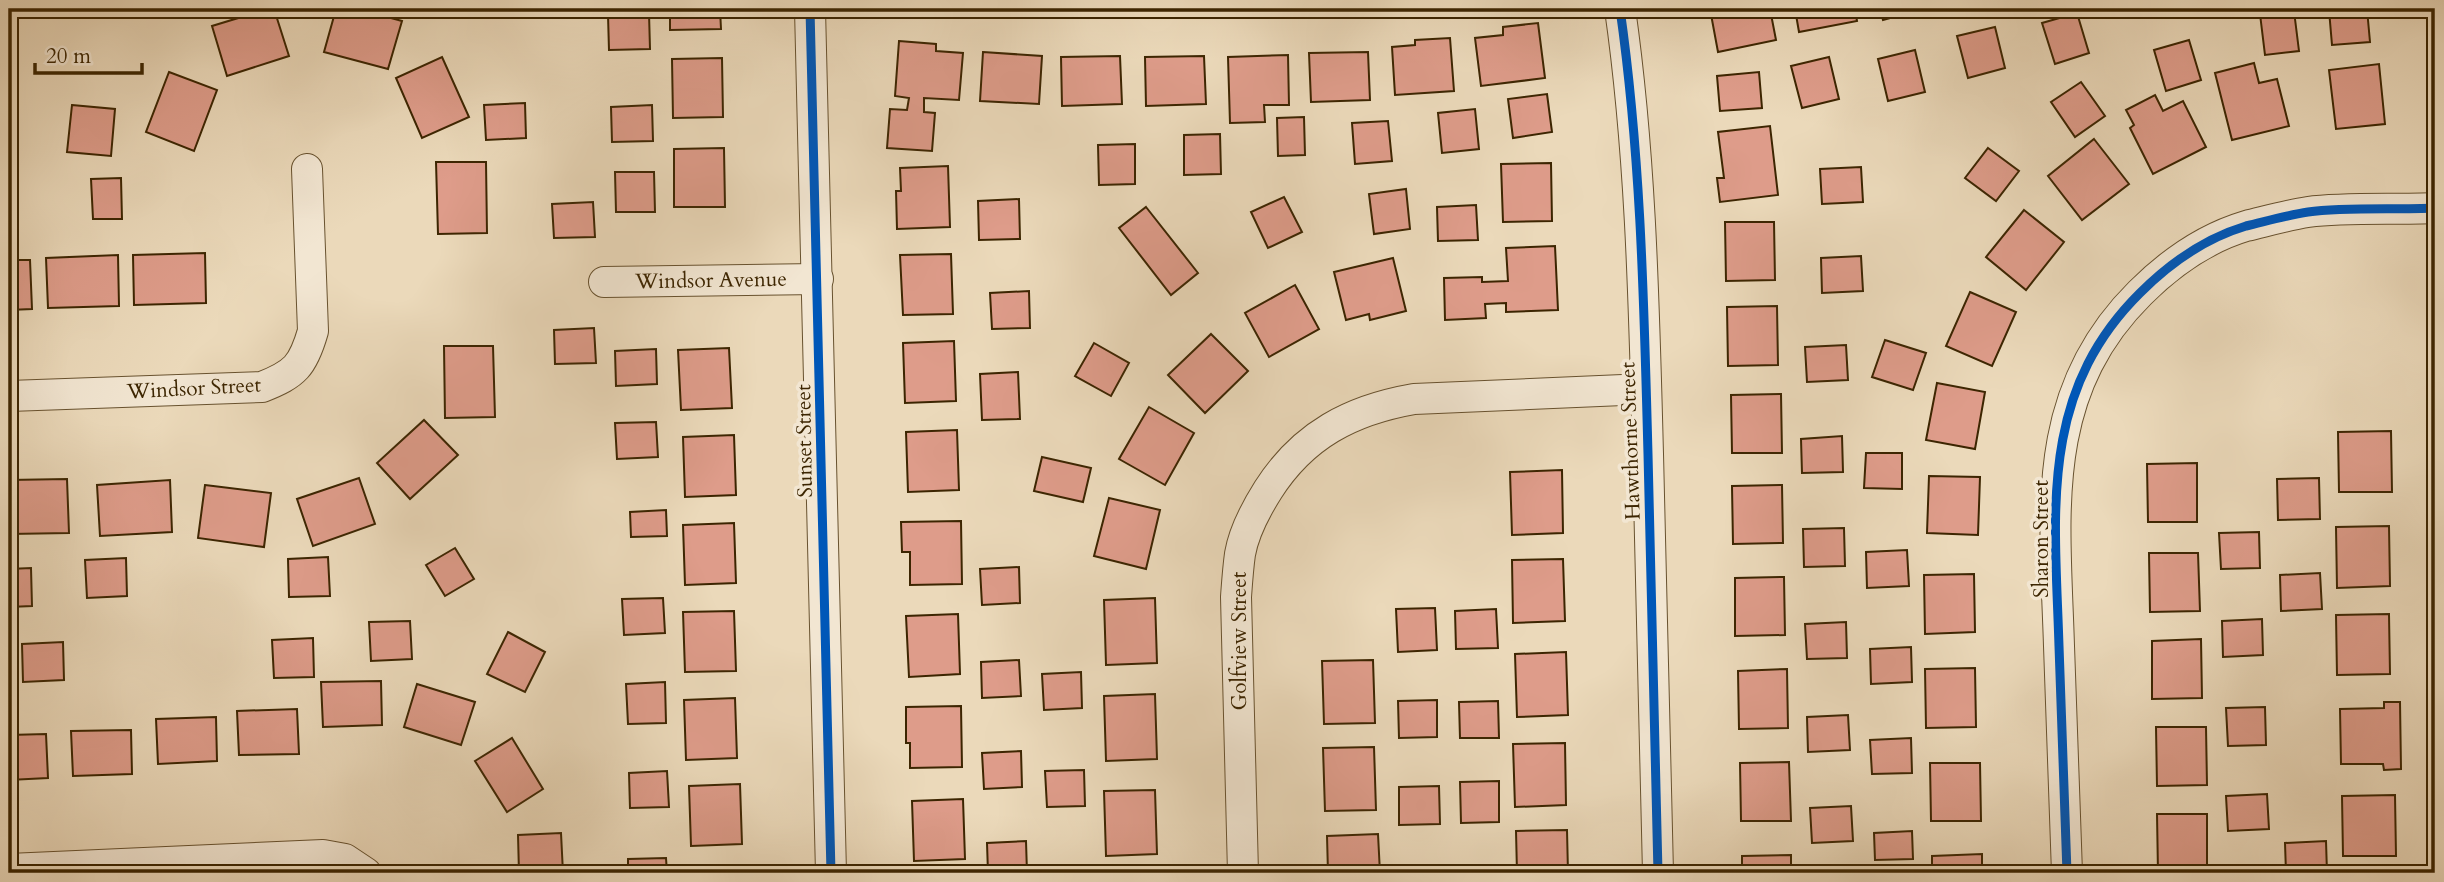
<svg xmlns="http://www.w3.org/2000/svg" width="2444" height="882" viewBox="0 0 2444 882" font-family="Cardo,serif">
<rect width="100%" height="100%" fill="#ebd9ba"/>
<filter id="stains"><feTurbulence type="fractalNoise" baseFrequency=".00286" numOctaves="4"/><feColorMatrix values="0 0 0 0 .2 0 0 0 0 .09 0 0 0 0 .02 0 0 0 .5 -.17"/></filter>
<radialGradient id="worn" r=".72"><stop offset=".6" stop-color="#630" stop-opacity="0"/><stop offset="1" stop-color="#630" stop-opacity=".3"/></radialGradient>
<g fill="#de9c8a" stroke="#3c2501" stroke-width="2">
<polygon points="268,9 274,9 289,56 227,76 212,26"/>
<polygon points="336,9 358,9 402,21 388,69 324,52"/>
<polygon points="670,9 720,9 721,29 670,30"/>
<polygon points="1710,9 1770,9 1776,40 1718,52"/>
<polygon points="1795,9 1855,9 1857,21 1799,32"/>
<polygon points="1880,9 1923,9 1883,20"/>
<polygon points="2367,9 2370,42 2332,45 2329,10"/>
<polygon points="2294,11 2299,51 2265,55 2260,14"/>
<polygon points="649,13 650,49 609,50 608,15"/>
<polygon points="2077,13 2089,53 2055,64 2042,23"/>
<polygon points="1538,23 1545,78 1481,86 1475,38 1503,35 1503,27"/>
<polygon points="1995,27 2005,68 1968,78 1957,36"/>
<polygon points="1450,38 1454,91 1395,95 1392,47 1415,45 1415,40"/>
<polygon points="2189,40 2201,80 2166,91 2154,50"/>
<polygon points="899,41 936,44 936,51 963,53 959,100 924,98 924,112 935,113 932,151 887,148 890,109 907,110 909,98 895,96"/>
<polygon points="1915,50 1925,92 1888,101 1878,59"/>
<polygon points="983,52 1042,56 1039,104 980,101"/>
<polygon points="1368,52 1370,100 1311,102 1309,53"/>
<polygon points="1288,55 1289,105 1264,105 1265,122 1230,123 1228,57"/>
<polygon points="1120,56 1122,104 1062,106 1061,57"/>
<polygon points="1204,56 1206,104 1146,106 1145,57"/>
<polygon points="442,57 469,117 422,138 396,78"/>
<polygon points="1829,57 1839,99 1802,108 1791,66"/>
<polygon points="722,58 723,117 673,118 672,59"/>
<polygon points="2254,63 2259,83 2277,79 2289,126 2232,140 2215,73"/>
<polygon points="2379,64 2385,124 2336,129 2329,70"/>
<polygon points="169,72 217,90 194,151 146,132"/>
<polygon points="1759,72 1762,108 1720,111 1717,76"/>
<polygon points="2081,82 2105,116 2075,137 2051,102"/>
<polygon points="1547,94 1552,132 1513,138 1508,99"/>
<polygon points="2155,95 2163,111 2183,101 2206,147 2153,174 2130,128 2134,125 2126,110"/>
<polygon points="525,103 526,138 486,140 484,105"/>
<polygon points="72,105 115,109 111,156 67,152"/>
<polygon points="652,105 653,141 612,142 611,107"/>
<polygon points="1475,109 1479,149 1442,153 1438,113"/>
<polygon points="1304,117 1305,155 1278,156 1277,118"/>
<polygon points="1388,121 1392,161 1355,164 1352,123"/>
<polygon points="1770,126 1778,195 1720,202 1717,178 1724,178 1718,132"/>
<polygon points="1220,134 1221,174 1184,175 1184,135"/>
<polygon points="2094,139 2129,184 2082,220 2048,176"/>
<polygon points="1135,144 1135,184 1099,185 1098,145"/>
<polygon points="724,148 725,207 674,207 674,149"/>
<polygon points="1988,148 2019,171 1996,201 1965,178"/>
<polygon points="436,162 486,162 487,233 438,234"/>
<polygon points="1551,163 1552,221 1503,222 1501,164"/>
<polygon points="948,166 950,227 897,229 896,191 901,191 900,168"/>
<polygon points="1861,167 1863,202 1822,204 1820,169"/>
<polygon points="615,172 654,172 655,212 616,212"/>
<polygon points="121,178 122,219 93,219 91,179"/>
<polygon points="1406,189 1410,229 1374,234 1369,194"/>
<polygon points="1284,197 1302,232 1268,248 1251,212"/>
<polygon points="1019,199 1020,239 979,240 978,201"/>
<polygon points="593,202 595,237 554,238 552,204"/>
<polygon points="1476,205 1478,240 1438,241 1437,207"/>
<polygon points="1146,207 1198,273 1171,295 1119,228"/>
<polygon points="2024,210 2064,242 2026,290 1986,257"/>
<polygon points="1725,222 1774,222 1775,280 1726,281"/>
<polygon points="1555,246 1558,310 1506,312 1506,303 1485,304 1486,318 1445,320 1444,278 1482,277 1482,282 1508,281 1506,248"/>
<polygon points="205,253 206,303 134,305 133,255"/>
<polygon points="951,254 953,314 903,315 900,255"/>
<polygon points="118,255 119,306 48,308 46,258"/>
<polygon points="1861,256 1863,291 1822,293 1821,258"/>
<polygon points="1393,258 1406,311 1370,320 1369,314 1346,320 1334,272"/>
<polygon points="9,260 30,260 32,309 9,310"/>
<polygon points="1295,285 1319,329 1269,357 1245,313"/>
<polygon points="1029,291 1030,328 992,329 990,293"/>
<polygon points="1970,292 2016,312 1992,366 1946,346"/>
<polygon points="1777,306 1778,365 1728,366 1727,307"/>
<polygon points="594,328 596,363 555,364 554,330"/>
<polygon points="1211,334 1248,371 1205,413 1168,375"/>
<polygon points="1885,340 1926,353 1913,390 1872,377"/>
<polygon points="954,341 956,401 905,403 903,343"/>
<polygon points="1094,343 1129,363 1111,396 1075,376"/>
<polygon points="1846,345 1848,380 1807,382 1805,347"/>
<polygon points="444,346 493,346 495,417 445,418"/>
<polygon points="729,348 732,408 681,410 678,350"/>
<polygon points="656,349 657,384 616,386 615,351"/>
<polygon points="1018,372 1020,419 982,420 980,374"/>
<polygon points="1937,383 1985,392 1975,449 1926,440"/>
<polygon points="1781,394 1782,453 1732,453 1731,395"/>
<polygon points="1149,407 1194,433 1165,485 1119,459"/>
<polygon points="424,420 458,455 410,499 377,463"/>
<polygon points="656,422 658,457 617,459 615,423"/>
<polygon points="957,430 959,490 908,492 906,432"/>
<polygon points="2391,431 2392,492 2339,492 2338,432"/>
<polygon points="734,435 736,495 685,497 683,437"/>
<polygon points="1842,436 1843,472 1802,473 1801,439"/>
<polygon points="1866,453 1902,453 1902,489 1864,488"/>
<polygon points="1042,457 1091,468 1083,502 1034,491"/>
<polygon points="2197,463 2197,522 2148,522 2147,464"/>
<polygon points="1562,470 1563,533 1512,535 1510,472"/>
<polygon points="1929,476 1980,477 1978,535 1927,533"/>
<polygon points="359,478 375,524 313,546 297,499"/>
<polygon points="2319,478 2320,519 2278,520 2277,479"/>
<polygon points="67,479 69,533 9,534 9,480"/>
<polygon points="170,480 172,532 100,536 97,485"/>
<polygon points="205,485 271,493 264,547 198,538"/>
<polygon points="1782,485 1783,543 1733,544 1732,486"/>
<polygon points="1109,498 1160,510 1146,569 1094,556"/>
<polygon points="666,510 667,536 631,537 630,512"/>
<polygon points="961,521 962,584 910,585 910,552 902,552 901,522"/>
<polygon points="734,523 736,583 685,585 683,525"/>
<polygon points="2389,526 2390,586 2337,588 2336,527"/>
<polygon points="1844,528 1845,566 1804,567 1803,529"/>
<polygon points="2259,532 2260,568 2221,569 2219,533"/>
<polygon points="455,548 474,579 445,596 426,565"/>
<polygon points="1907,550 1909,586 1867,588 1866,552"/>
<polygon points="2149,553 2198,553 2200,611 2150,612"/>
<polygon points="328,557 330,596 289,597 288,559"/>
<polygon points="126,558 127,596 87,598 85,560"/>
<polygon points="1563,559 1565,621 1513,623 1512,560"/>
<polygon points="1019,567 1020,603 982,605 980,569"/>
<polygon points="31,568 32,606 9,607 9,569"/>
<polygon points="2320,573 2322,609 2281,611 2280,575"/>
<polygon points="1974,574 1975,632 1925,634 1924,575"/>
<polygon points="1784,577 1785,635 1735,636 1735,578"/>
<polygon points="663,598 665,633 624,635 622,599"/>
<polygon points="1155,598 1157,663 1106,665 1104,600"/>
<polygon points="1435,608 1437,650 1398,652 1396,609"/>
<polygon points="1496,609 1498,648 1456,649 1455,611"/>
<polygon points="734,611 736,671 685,672 683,612"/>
<polygon points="958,614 960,674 909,677 906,616"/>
<polygon points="2389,614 2390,674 2337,675 2336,615"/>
<polygon points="2262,619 2263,655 2223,657 2222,621"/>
<polygon points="410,621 412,659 371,661 369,622"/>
<polygon points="1846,622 1847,658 1807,659 1805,624"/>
<polygon points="508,632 545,652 525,692 487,674"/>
<polygon points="313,638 314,677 274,678 272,640"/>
<polygon points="2201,639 2202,698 2152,699 2152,641"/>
<polygon points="63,642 64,680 23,682 22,644"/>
<polygon points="1911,647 1912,682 1871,684 1870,649"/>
<polygon points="1566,652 1568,715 1517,717 1515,654"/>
<polygon points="1019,660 1021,696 982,698 981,662"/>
<polygon points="1373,660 1375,723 1324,724 1322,661"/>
<polygon points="1975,668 1976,727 1926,728 1925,669"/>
<polygon points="1787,669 1788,728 1739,729 1738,671"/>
<polygon points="1081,672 1082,708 1044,710 1042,674"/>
<polygon points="381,681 382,725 323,727 321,682"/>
<polygon points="665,682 666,723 628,724 626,684"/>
<polygon points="417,684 475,702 461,745 404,727"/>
<polygon points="1155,694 1157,759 1106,761 1104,696"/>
<polygon points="735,698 737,758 686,760 684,700"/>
<polygon points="1437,700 1437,737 1399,738 1398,701"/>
<polygon points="1498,701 1499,738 1460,738 1459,702"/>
<polygon points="2384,702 2400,702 2401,769 2384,770 2383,764 2341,764 2340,709 2384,708"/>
<polygon points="961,706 962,767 910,768 910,743 906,743 906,707"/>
<polygon points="2265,707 2266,745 2228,746 2226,708"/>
<polygon points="297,709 299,754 239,755 237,711"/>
<polygon points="1848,715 1850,750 1808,752 1807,717"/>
<polygon points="216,717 217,761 158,764 156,719"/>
<polygon points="2156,727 2206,727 2207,785 2157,786"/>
<polygon points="131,730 132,774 73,776 71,731"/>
<polygon points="46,734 48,778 9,780 9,735"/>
<polygon points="512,738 543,789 507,812 475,761"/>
<polygon points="1911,738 1912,773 1872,774 1870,740"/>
<polygon points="1565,743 1566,805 1515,807 1513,744"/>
<polygon points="1374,747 1376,810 1325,811 1323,748"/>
<polygon points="1021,751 1022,787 984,789 982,753"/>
<polygon points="1789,762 1791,821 1741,821 1740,763"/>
<polygon points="1930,763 1980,763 1981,821 1931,821"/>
<polygon points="1084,770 1085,806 1047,807 1045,771"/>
<polygon points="667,771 669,807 630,808 629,773"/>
<polygon points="1499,781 1499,822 1461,823 1460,782"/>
<polygon points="740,784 742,844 691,846 689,786"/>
<polygon points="1439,786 1440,824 1399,825 1399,787"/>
<polygon points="1155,790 1157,854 1106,856 1104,791"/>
<polygon points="2267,794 2269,829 2228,831 2226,796"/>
<polygon points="2395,795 2396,856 2343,856 2342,796"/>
<polygon points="963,799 965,859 914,861 912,801"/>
<polygon points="1851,806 1853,841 1812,843 1810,808"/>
<polygon points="2157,814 2207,814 2207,872 2158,873"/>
<polygon points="1567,830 1568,873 1517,873 1516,831"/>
<polygon points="1912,831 1913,859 1875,860 1874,833"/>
<polygon points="561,833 563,873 519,873 518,835"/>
<polygon points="1378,834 1380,873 1328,873 1327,836"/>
<polygon points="1026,841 1027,873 988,873 987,843"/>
<polygon points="2326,841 2327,873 2286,873 2285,843"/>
<polygon points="1982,854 1982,873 1932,873 1932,856"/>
<polygon points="1791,855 1791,873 1742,873 1742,856"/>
<polygon points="666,858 667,873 628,873 628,859"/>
<polygon points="1087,865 1087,873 1049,873 1048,867"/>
</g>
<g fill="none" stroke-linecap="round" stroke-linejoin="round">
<g stroke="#68522f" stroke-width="32">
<g id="street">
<polyline points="810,9 831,873"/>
<path d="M1620,9C1641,156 1644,305 1648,454C1651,594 1655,733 1658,873"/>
<polyline points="604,282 818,279"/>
<path d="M9,396L262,387C295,374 303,366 313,331L307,169"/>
<polyline points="9,869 323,855 345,859 366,873"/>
<path d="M1243,873L1236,597C1237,583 1238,568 1240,554C1244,531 1256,509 1268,490C1303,435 1351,410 1414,399L1646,389"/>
<path d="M2067,873C2064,797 2062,722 2059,646C2055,514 2038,394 2140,293C2169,264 2206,238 2246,226C2267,221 2288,215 2308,212C2346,207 2396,210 2435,208"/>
</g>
</g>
<use href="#street" stroke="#f2e6d2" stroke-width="30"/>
<g stroke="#f2e6d2" stroke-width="13">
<g id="cycleway">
<polyline points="810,9 831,873"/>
<path d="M1620,9C1641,156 1644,305 1648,454C1651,594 1655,733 1658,873"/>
<path d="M2067,873C2064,797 2062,722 2059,646C2055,514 2038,394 2140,293C2169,264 2206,238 2246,226C2267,221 2288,215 2308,212C2346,207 2396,210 2435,208"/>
</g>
</g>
<use href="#cycleway" stroke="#0057b8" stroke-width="9"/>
</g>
<g text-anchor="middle" stroke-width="7" stroke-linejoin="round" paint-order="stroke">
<g font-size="21" fill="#3c2501" stroke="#f2e6d2">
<text transform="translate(711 280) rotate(-1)" y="7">Windsor Avenue</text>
<text transform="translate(194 388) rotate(-3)" y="7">Windsor Street</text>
<text transform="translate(804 441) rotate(-91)" y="7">Sunset Street</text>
<text transform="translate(1630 441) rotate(-92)" y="7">Hawthorne Street</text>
<text transform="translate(2041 539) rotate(-90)" y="7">Sharon Street</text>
<text transform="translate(1239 641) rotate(-90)" y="7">Golfview Street</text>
</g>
</g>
<rect width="2444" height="882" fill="none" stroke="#ebd9ba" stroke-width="35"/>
<rect x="10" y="10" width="2423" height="861" fill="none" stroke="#3c2501" stroke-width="3.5"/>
<rect x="18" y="18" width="2409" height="847" fill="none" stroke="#3c2501" stroke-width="2"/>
<path d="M35 63v10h107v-10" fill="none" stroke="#3c2501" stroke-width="3.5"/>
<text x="46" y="63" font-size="21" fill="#3c2501" stroke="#f2e6d2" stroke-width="5" paint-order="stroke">20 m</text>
<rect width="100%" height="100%" filter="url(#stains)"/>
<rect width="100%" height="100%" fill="url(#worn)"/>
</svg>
